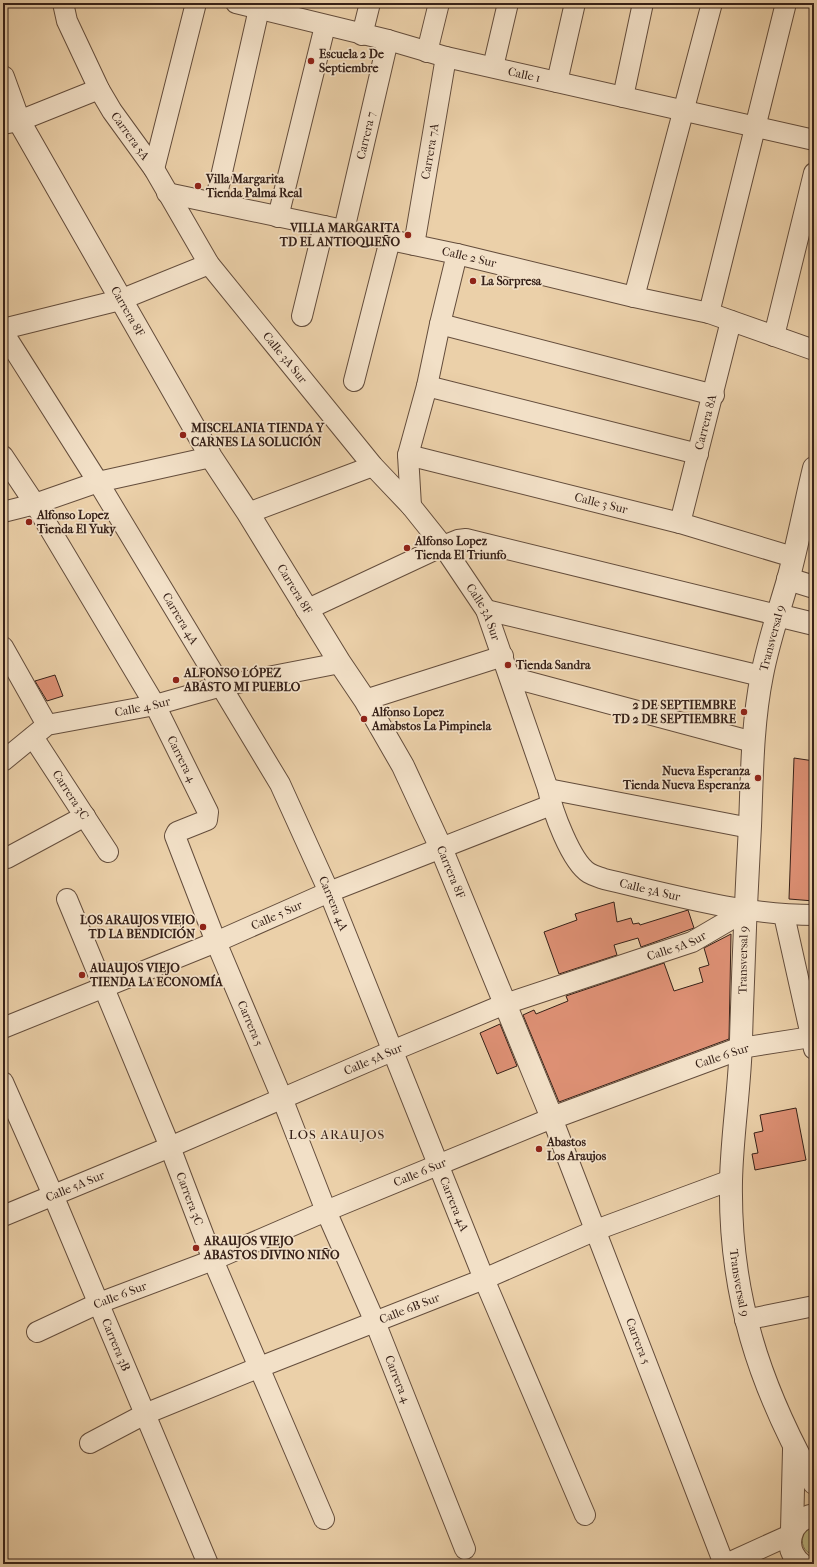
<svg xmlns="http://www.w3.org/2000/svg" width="817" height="1567" viewBox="0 0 817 1567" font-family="'IM FELL French Canon',serif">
<rect width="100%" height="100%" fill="#ebd0a9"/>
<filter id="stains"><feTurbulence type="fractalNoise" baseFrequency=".005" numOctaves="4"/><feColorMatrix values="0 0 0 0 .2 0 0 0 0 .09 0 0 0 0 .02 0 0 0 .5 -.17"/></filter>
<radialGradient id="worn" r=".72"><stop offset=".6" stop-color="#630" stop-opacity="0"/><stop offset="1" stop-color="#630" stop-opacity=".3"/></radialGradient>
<path fill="#bdb984" stroke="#7a6d4e" d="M814,1525V1555C803,1552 800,1543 804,1533Z"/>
<g fill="#dd9074" stroke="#372118">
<polygon points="55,675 63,696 47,701 35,681"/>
<polygon points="794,758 814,761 814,901 789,899"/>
<polygon points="614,902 617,922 631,918 633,924 639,923 640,925 688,910 694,928 641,947 638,938 614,945 617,955 559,974 544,932 577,920 575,914"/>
<polygon points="731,934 729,1039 559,1102 523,1015 534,1010 536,1014 568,1001 566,996 664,963 674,991 703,982 699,968 709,965 704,948"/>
<polygon points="500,1024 517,1066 497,1074 480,1033"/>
<polygon points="796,1108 806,1160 755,1170 752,1154 758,1153 754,1133 763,1131 760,1115"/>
</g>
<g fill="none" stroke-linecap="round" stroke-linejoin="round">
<g stroke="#644d3c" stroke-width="22">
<g id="minor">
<path id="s1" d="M63,3L67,21L99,89L112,111L154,169L209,264L373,466L411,506L443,546L486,610L548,789C552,810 571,862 589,873C594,876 599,877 604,879C673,895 742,915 814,915"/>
<path id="s2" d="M236,3L388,40L446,57L814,140"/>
<polyline points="362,35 370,3"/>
<polyline points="427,52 439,3"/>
<polyline points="493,67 508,3"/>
<polyline points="557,82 575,3"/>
<polyline points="623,97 643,3"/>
<polyline points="3,124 19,121 99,89"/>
<polyline points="154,169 196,3"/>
<path id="s3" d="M167,193L457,254L634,297L709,313L814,350"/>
<polyline points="215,203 259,9"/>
<polyline points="278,217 325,26"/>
<path id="s4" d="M344,230L388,40"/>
<path id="s5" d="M414,245L446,57"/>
<polyline points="634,297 712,3"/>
<polyline points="709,313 786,3"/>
<polyline points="302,316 324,226"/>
<polyline points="440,324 714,395"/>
<polyline points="3,329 120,300 209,264"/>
<path id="s6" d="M3,332L98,482L280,784L329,892L484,1279L585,1515"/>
<polyline points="774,336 814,173"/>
<polyline points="354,381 390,240"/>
<polyline points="427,386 698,454"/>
<path id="s7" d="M408,455L680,523L793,557"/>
<path id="s8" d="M3,456L35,504L155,705L208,812L207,820L177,832L175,836L216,942L282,1098L326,1211L375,1322L465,1549"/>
<polyline points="411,506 408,455 427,386 440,324 457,254"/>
<polyline points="3,512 35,504 98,482 211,457"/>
<polyline points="248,513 373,466"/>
<path id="s9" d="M680,523L731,321"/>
<polyline points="306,610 443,546 458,540 466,539 777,615"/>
<polyline points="486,610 761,676"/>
<polyline points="3,647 47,725"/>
<polyline points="510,677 753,742"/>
<polyline points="365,700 503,656"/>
<path id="s10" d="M33,737L108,852"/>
<path id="s11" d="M3,761L47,725L155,705L222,686L340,663"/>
<polyline points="548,789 750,828"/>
<polyline points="7,858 85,816"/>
<path id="s12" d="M67,899L170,1147L213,1260L324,1519"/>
<polyline points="784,915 814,1049"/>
<path id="s13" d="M3,1028L216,942L329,892L551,805"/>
<polyline points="741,1048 811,1037"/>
<path id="s14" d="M3,1082L53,1195L208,1564"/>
<path id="s15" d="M3,1216L170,1147L392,1051L505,1004L692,942L745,911"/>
<polyline points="745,1320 814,1306"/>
<path id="s16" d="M37,1332L99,1303L213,1260L326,1211L552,1118L724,1564"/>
<path id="s17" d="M90,1443L145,1414L260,1367L484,1279L596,1230L731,1180"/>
<polyline points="726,1564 790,1535"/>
</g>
</g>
<g stroke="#644d3c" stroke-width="24">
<g id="tertiary">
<path id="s18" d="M3,77L19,121L211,457L248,513L340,663L365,700L403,766L441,848L552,1118L741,1048"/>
<path id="s19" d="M814,468C805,505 798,543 788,580C779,611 768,643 762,675C752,725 752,776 750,826C746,897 743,969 741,1040C740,1087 732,1134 731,1181C729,1294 759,1385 814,1483"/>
<polyline points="788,579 814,587"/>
<polyline points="777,615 814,624"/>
<polyline points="792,1530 794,1450"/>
<path d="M801,1564C782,1548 789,1520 814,1515"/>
</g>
</g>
<use href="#minor" stroke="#f2e0c7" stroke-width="20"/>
<use href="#tertiary" stroke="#f2e0c7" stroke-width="22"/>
</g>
<g fill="#8f2418" stroke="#f2e0c7" stroke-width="1.5">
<circle cx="311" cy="61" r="4"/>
<circle cx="198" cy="186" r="4"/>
<circle cx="408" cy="235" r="4"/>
<circle cx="473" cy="281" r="4"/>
<circle cx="183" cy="435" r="4"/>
<circle cx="29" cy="522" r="4"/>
<circle cx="407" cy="548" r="4"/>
<circle cx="508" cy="665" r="4"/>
<circle cx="176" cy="680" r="4"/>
<circle cx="744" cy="712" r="4"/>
<circle cx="364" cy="719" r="4"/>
<circle cx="758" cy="778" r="4"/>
<circle cx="203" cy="927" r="4"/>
<circle cx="82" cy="975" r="4"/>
<circle cx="539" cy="1149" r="4"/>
<circle cx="196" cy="1248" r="4"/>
</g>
<g text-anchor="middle" stroke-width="3.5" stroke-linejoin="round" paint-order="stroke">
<g font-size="12" font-weight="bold" fill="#372118" stroke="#f2e0c7" text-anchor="start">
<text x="319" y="58">Escuela 2 De<tspan x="319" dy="14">Septiembre</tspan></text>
<text x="206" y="183">Villa Margarita<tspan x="206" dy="14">Tienda Palma Real</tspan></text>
<text x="400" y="232" text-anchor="end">VILLA MARGARITA<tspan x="400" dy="14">TD EL ANTIOQUEÑO</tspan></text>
<text x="481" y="285">La Sorpresa</text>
<text x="191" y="432">MISCELANIA TIENDA Y<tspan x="191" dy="14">CARNES LA SOLUCIÓN</tspan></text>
<text x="37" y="519">Alfonso Lopez<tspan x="37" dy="14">Tienda El Yuky</tspan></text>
<text x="415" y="545">Alfonso Lopez<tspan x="415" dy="14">Tienda El Triunfo</tspan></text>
<text x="516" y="669">Tienda Sandra</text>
<text x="184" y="677">ALFONSO LÓPEZ<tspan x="184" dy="14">ABASTO MI PUEBLO</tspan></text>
<text x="736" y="709" text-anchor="end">2 DE SEPTIEMBRE<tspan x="736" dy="14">TD 2 DE SEPTIEMBRE</tspan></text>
<text x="372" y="716">Alfonso Lopez<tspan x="372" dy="14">Amabstos La Pimpinela</tspan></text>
<text x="750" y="775" text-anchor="end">Nueva Esperanza<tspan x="750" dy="14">Tienda Nueva Esperanza</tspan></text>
<text x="195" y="924" text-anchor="end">LOS ARAUJOS VIEJO<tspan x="195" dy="14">TD LA BENDICIÓN</tspan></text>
<text x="90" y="972">AUAUJOS VIEJO<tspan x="90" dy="14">TIENDA LA ECONOMÍA</tspan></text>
<text x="547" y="1146">Abastos<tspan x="547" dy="14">Los Araujos</tspan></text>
<text x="204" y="1245">ARAUJOS VIEJO<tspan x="204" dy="14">ABASTOS DIVINO NIÑO</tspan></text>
</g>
<g font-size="12" fill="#372118" stroke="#f2e0c7">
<text dy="4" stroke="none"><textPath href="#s2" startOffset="297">Calle 1</textPath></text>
<text dy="4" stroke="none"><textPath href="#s4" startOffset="97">Carrera 7</textPath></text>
<text dy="4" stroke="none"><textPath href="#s1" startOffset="150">Carrera 5A</textPath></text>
<text dy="4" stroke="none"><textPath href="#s5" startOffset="95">Carrera 7A</textPath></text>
<text dy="4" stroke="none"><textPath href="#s3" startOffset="309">Calle 2 Sur</textPath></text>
<text dy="4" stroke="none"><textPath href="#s18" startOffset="266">Carrera 8F</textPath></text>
<text dy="4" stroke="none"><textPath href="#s1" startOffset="421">Calle 3A Sur</textPath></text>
<text dy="4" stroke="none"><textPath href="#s9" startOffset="104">Carrera 8A</textPath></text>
<text dy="4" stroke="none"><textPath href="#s7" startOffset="199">Calle 3 Sur</textPath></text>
<text dy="4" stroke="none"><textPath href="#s18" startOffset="590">Carrera 8F</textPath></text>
<text dy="4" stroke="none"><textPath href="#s1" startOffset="745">Calle 3A Sur</textPath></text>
<text dy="4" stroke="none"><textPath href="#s6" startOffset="337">Carrera 4A</textPath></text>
<text transform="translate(772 638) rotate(-75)" y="4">Transversal 9</text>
<text dy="4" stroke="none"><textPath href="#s11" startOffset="154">Calle 4 Sur</textPath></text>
<text dy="4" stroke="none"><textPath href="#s8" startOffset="352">Carrera 4</textPath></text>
<text dy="4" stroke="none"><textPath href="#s10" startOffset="69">Carrera 3C</textPath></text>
<text dy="4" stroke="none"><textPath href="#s18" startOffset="914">Carrera 8F</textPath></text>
<text dy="4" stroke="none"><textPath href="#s1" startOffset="1092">Calle 3A Sur</textPath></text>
<text dy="4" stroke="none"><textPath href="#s6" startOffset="661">Carrera 4A</textPath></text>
<text dy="4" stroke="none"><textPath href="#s13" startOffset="296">Calle 5 Sur</textPath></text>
<text dy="4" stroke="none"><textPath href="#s15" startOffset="726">Calle 5A Sur</textPath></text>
<text transform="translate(743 960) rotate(-89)" y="4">Transversal 9</text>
<text dy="4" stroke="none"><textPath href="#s8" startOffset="658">Carrera 5</textPath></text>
<text transform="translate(722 1056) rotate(-18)" y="4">Calle 6 Sur</text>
<text dy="4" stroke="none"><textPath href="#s15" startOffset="402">Calle 5A Sur</textPath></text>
<text dy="4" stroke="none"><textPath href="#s16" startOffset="415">Calle 6 Sur</textPath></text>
<text dy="4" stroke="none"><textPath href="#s15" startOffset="78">Calle 5A Sur</textPath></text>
<text dy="4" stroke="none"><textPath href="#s12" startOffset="324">Carrera 3C</textPath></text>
<text dy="4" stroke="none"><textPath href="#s6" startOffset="985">Carrera 4A</textPath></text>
<text dy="4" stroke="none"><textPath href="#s19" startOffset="823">Transversal 9</textPath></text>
<text dy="4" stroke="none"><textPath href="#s16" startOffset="91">Calle 6 Sur</textPath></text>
<text dy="4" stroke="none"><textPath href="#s17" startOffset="347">Calle 6B Sur</textPath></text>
<text dy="4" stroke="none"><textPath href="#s16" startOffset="797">Carrera 5</textPath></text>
<text dy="4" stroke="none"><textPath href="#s14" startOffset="286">Carrera 3B</textPath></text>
<text dy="4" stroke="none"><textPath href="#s8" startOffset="1043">Carrera 4</textPath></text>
</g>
<g font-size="13" letter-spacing="1" fill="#372118" stroke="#f2e0c7">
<text x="337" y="1139">LOS ARAUJOS</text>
</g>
</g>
<rect width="817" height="1567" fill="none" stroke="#ebd0a9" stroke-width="16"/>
<rect x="4" y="4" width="809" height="1559" fill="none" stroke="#372118" stroke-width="2"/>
<rect x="8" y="8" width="801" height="1551" fill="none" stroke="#372118"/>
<rect width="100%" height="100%" filter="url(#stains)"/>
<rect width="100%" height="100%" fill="url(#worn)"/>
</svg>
